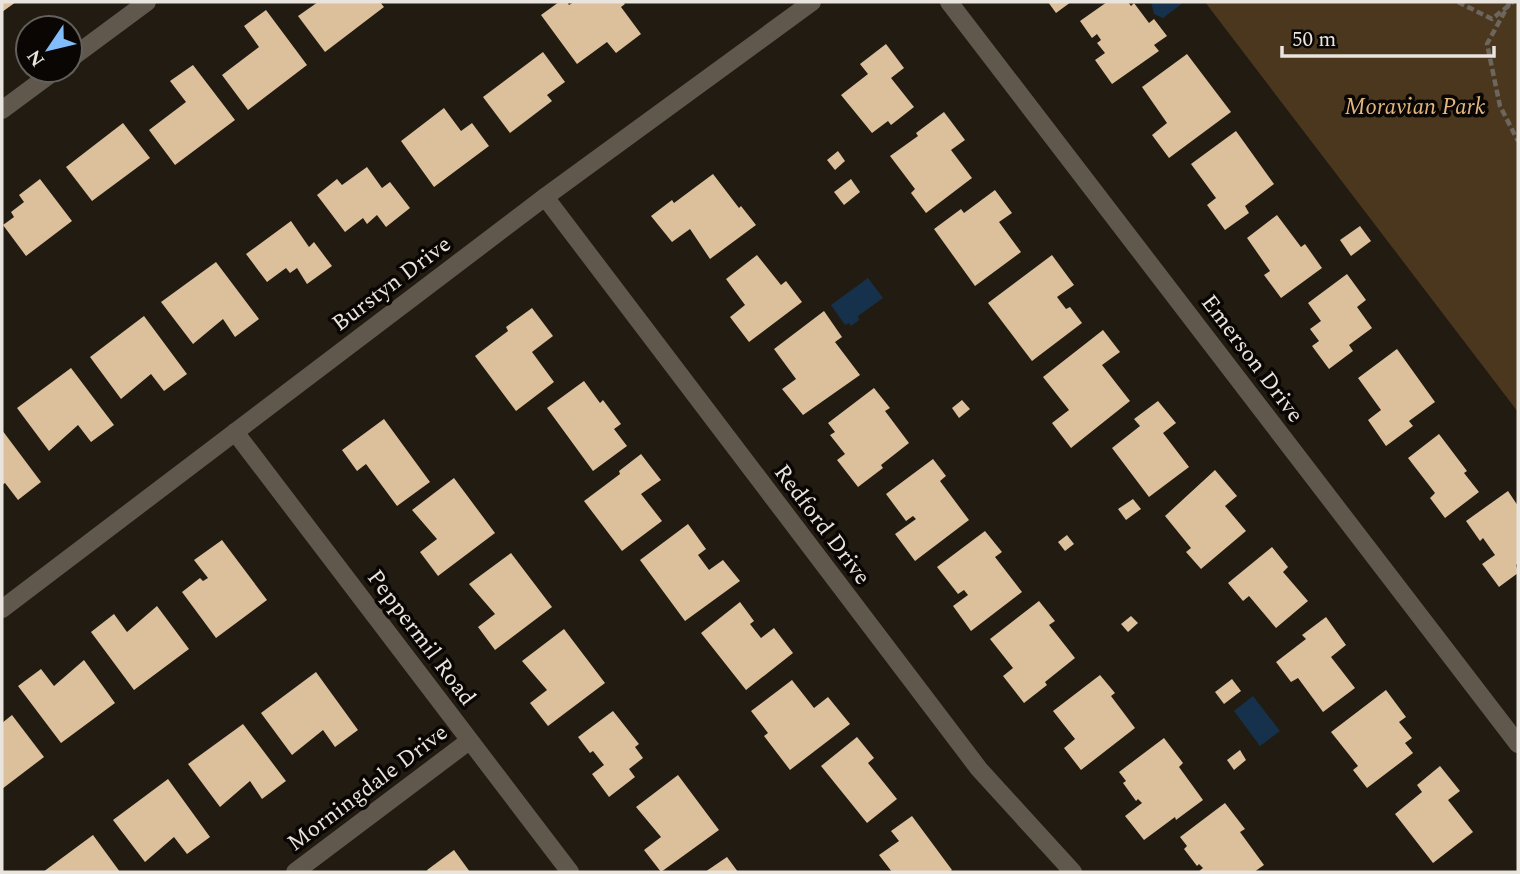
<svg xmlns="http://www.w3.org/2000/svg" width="1520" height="874" viewBox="0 0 1520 874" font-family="Spectral,serif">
<rect width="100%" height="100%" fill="#221b11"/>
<polygon fill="#4a371e" points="1205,2 1518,2 1518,412"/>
<g fill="#16314b">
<polygon points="1151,2 1184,2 1163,18 1154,14"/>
<polygon points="868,278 883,298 858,316 859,320 851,326 849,323 845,325 831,305"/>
<polygon points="1253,696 1280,731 1260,746 1234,711"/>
</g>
<g fill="#dcbf9b">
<polygon points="2,2 16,2 2,12"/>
<polygon points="318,2 380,2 384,7 325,52 298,16"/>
<polygon points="559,2 567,2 569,5 574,2 623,2 625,4 621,7 641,34 616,53 607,42 577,64 541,15"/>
<polygon points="1048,2 1071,2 1056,13"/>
<polygon points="1107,2 1128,2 1131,6 1134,3 1149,23 1154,19 1167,36 1154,45 1159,51 1112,84 1095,60 1105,53 1097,43 1101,40 1097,34 1092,38 1080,21"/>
<polygon points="266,10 307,65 248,110 222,75 259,47 244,26"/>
<polygon points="886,44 904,68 891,78 914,107 891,125 888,121 872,133 841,95 868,74 860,64"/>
<polygon points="543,52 565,82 547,95 552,101 510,133 483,97"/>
<polygon points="1187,54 1231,112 1169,158 1152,135 1167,123 1142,87"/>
<polygon points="193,65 235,120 175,165 149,130 186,102 170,81"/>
<polygon points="444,108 461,131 472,123 489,146 434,187 401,141"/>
<polygon points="944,112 965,140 951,150 972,178 926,213 911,193 915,189 890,156 918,136 916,133"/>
<polygon points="123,123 150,158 92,201 66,167"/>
<polygon points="1236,131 1274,184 1245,206 1249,213 1225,230 1207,205 1216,198 1191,164"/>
<polygon points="838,151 845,161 835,170 827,160"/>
<polygon points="367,167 382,188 390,182 410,208 386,227 377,215 367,224 363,218 345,232 317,195 337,179 342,185"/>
<polygon points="713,174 739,208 741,206 756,225 710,259 690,229 672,242 651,216 672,200 674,203"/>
<polygon points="40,179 72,221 26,256 3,225 14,217 11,212 24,202 19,195"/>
<polygon points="851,179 860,192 844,205 834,192"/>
<polygon points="995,190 1012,213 999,222 1021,252 975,286 934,229 961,209 964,213"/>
<polygon points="1277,215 1301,247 1305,244 1322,268 1281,298 1264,275 1270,271 1247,238"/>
<polygon points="291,221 309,247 314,242 332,266 307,284 297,268 290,273 286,268 267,282 246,254"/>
<polygon points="1360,226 1371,241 1351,256 1340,240"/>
<polygon points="757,255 781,285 786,281 802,302 749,342 730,317 745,305 726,279"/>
<polygon points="1052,255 1074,285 1057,297 1066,309 1070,307 1082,323 1032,361 988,303"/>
<polygon points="216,262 259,319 235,337 223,319 193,344 161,302"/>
<polygon points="1347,274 1366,300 1357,307 1372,328 1349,345 1353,351 1329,369 1312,346 1319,341 1310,329 1321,321 1308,303"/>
<polygon points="532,308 553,336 532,352 554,382 516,411 475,356 508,331 506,327"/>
<polygon points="824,311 842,337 835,342 860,375 803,415 782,389 796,379 774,349"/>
<polygon points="144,316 187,374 164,391 151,374 121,399 90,357"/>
<polygon points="1103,330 1120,352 1102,365 1130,401 1071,448 1052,423 1069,410 1043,377"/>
<polygon points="1397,349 1435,402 1409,421 1413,426 1386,446 1368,420 1381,410 1358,378"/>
<polygon points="71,368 114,425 91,442 78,425 49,451 17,408"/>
<polygon points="584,381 600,403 603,400 621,424 614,429 627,446 593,471 547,408"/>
<polygon points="874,388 890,408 885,411 909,443 881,465 883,468 858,487 837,460 845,454 830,435 835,432 828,423"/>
<polygon points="962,400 970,409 959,418 952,408"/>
<polygon points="1158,401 1176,423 1163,433 1189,467 1149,497 1112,448 1140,426 1134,419"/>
<polygon points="384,419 430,482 397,506 366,464 357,471 342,450"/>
<polygon points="2,430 41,482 18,500 5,483 2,485"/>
<polygon points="1439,434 1467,471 1464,473 1479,492 1445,518 1430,498 1435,493 1408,458"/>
<polygon points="641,454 661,480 641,494 662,521 622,551 584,501 620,474 619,471"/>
<polygon points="933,459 946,476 940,481 969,520 915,561 895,534 916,519 913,516 906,521 886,494"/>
<polygon points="1215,470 1237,496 1225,506 1246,531 1201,569 1186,552 1191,548 1165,516"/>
<polygon points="454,478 495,533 438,576 420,552 437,539 412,510"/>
<polygon points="1508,491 1518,506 1518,563 1516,565 1518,573 1499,587 1482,564 1495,555 1483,538 1480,541 1466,521"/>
<polygon points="1133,499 1141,509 1126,520 1118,509"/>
<polygon points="688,524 706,549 698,555 709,570 723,560 740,581 685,621 640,560"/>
<polygon points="985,531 1002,552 995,557 1022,592 971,631 953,606 968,595 964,590 958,594 937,567"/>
<polygon points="1067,535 1074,544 1065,551 1058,542"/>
<polygon points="222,540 267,600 216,638 182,592 200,578 203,581 208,578 194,560"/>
<polygon points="1272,547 1288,567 1283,572 1308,601 1276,628 1249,596 1243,601 1228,583"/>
<polygon points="511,553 552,607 495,650 478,627 495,614 469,584"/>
<polygon points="1039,601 1055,621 1049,625 1075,658 1045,682 1047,685 1024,703 1003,676 1013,668 990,639"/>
<polygon points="740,602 754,621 750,624 761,638 774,628 793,653 746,690 701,633"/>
<polygon points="157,606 189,649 134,690 91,632 114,614 127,632"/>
<polygon points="1131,616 1138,623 1128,632 1121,624"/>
<polygon points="1326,617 1346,645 1331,657 1355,688 1323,712 1298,678 1291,682 1276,662 1306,639 1302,635"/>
<polygon points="564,629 605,683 548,726 530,703 547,690 522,661"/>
<polygon points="84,660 115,703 61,743 18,686 41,669 54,686"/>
<polygon points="316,672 358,730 335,747 323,730 292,755 261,713"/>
<polygon points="1100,675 1115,693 1111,696 1135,728 1081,770 1064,748 1075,739 1053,711"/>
<polygon points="1232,679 1241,691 1224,704 1215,692"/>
<polygon points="792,680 814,708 828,697 850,724 790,770 764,736 768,733 751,711"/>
<polygon points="1386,690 1406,717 1399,722 1412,738 1405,743 1413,753 1367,788 1353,770 1358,766 1331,732"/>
<polygon points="613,711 639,744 635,747 643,758 629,769 635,777 609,797 592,774 604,765 593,751 590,753 578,737"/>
<polygon points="12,715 44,757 2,789 2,723"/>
<polygon points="243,724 286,781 262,799 250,781 220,807 188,764"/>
<polygon points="857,737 874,758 868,763 897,799 867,823 821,766"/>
<polygon points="1164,738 1183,763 1179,767 1203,800 1176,820 1175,817 1144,840 1125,816 1142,803 1138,799 1136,801 1123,783 1126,781 1119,772"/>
<polygon points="1240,750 1246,760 1234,770 1227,760"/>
<polygon points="1440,766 1460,791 1448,800 1473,832 1433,863 1395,814 1422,792 1417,785"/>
<polygon points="678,775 719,830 661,872 644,850 661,837 636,807"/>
<polygon points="168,779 210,837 187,854 174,837 145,862 113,820"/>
<polygon points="1225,803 1245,829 1240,832 1264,865 1254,872 1198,872 1203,868 1199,864 1197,866 1184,849 1187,846 1180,837"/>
<polygon points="912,816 952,870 949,872 892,872 879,855 899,841 891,831"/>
<polygon points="93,835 120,872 43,872"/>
<polygon points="454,850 470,872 428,872 427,870"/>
<polygon points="727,857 738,872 705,872"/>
</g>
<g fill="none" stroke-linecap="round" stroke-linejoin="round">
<g stroke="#6c665d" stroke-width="4.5" stroke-dasharray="7 3.5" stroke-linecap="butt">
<polyline points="1458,2 1492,19 1513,2"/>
<polyline points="1510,2 1487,44 1500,106 1518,141"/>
</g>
<g stroke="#61584d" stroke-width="18">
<polyline points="949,2 1518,744"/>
<polyline points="70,59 147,2"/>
<polyline points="2,110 56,70"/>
<polyline points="545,197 979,769 1073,872"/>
<polyline points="235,432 570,872"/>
<polyline points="2,609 545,197 812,2"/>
<polyline points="295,872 469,741"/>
</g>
</g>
<g text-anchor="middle" stroke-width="7" stroke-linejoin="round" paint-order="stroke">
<g font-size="23" font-style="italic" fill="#e2b87f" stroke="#090604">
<text x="1415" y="114">Moravian Park</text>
</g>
<g font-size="23" fill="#e9e4dd" stroke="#090604">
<text transform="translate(391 283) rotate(-37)" y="8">Burstyn Drive</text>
<text transform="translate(1253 358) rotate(53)" y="8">Emerson Drive</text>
<text transform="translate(823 524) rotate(53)" y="8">Redford Drive</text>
<text transform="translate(422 637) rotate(53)" y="8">Peppermil Road</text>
<text transform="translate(367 787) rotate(-37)" y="8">Morningdale Drive</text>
</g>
</g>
<rect width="1520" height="874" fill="none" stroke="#e9e4dd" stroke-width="7"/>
<g transform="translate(49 49) rotate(235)"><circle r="33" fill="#090604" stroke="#635f5b" stroke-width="2"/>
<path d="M0-5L12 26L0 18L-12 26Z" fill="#80bdfa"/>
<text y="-10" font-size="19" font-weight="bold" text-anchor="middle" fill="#e9e4dd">N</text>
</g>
<path d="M1282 46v10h212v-10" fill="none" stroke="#e9e4dd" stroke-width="3.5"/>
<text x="1292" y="46" font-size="21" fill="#e9e4dd" stroke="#090604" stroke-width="5" paint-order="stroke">50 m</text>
</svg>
